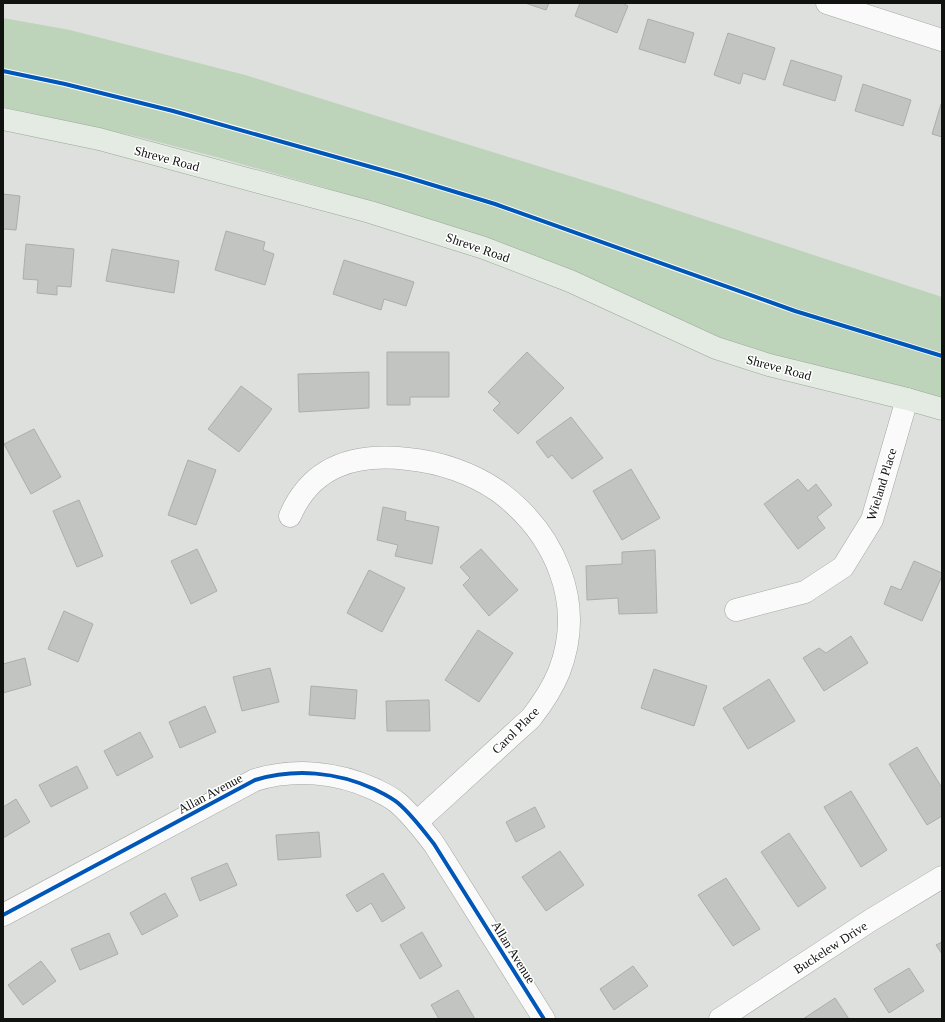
<svg xmlns="http://www.w3.org/2000/svg" width="945" height="1022" viewBox="0 0 945 1022" font-family="Georgia,serif">
<rect width="100%" height="100%" fill="#dde0dc"/>
<polygon fill="#bed4ba" points="3,18 70,30 245,75 618,191 942,297 942,398 804,364 719,338 460,230 326,188 220,158 139,137 3,107"/>
<g fill="#c2c4c1" stroke="#acaeab">
<polygon points="525,3 549,3 546,10"/>
<polygon points="580,3 622,3 628,6 617,33 575,16"/>
<polygon points="648,19 694,33 685,63 639,49"/>
<polygon points="728,33 775,48 765,80 743,73 740,84 714,75"/>
<polygon points="791,60 842,76 835,101 783,85"/>
<polygon points="863,84 911,100 903,126 855,111"/>
<polygon points="941,104 942,105 942,137 932,134"/>
<polygon points="3,194 20,196 16,230 3,229"/>
<polygon points="226,231 265,242 263,250 274,254 265,285 215,270"/>
<polygon points="26,244 74,249 71,287 57,286 57,295 37,293 38,280 23,279"/>
<polygon points="112,249 179,261 174,293 106,281"/>
<polygon points="344,260 414,282 406,306 384,299 381,310 333,294"/>
<polygon points="387,352 449,352 449,397 410,397 410,405 387,405"/>
<polygon points="527,352 564,388 518,434 493,410 500,403 488,392"/>
<polygon points="369,372 369,408 299,412 298,374"/>
<polygon points="241,386 272,409 239,452 208,429"/>
<polygon points="571,417 603,458 572,479 552,455 548,458 536,442"/>
<polygon points="34,429 61,477 31,494 4,444"/>
<polygon points="188,460 216,470 196,525 168,515"/>
<polygon points="631,469 660,518 622,540 593,491"/>
<polygon points="798,479 808,491 816,484 832,505 817,517 825,528 798,549 764,504"/>
<polygon points="79,500 103,556 77,567 53,511"/>
<polygon points="383,507 406,512 405,520 439,527 432,564 395,556 398,545 377,540"/>
<polygon points="197,549 217,591 191,604 171,561"/>
<polygon points="481,549 518,590 489,616 463,585 470,578 460,567"/>
<polygon points="655,550 657,613 619,614 618,598 587,600 586,566 622,564 622,552"/>
<polygon points="914,561 942,573 942,576 922,621 884,604 891,586 901,590"/>
<polygon points="369,570 405,588 382,632 347,613"/>
<polygon points="64,611 93,624 78,662 48,649"/>
<polygon points="478,630 513,653 479,702 445,680"/>
<polygon points="851,636 868,663 824,691 803,658 819,648 826,653"/>
<polygon points="25,658 31,685 3,693 3,664"/>
<polygon points="270,668 279,702 242,711 233,677"/>
<polygon points="654,669 707,686 694,726 641,708"/>
<polygon points="769,679 795,721 748,749 723,708"/>
<polygon points="311,686 357,690 355,719 309,715"/>
<polygon points="429,700 430,731 387,731 386,701"/>
<polygon points="205,706 216,732 180,748 169,722"/>
<polygon points="140,732 153,757 117,776 104,751"/>
<polygon points="917,747 942,788 942,816 927,825 889,764"/>
<polygon points="77,766 88,788 51,807 39,785"/>
<polygon points="851,791 887,850 861,867 824,807"/>
<polygon points="16,799 30,822 3,838 3,807"/>
<polygon points="535,807 545,827 516,842 506,822"/>
<polygon points="319,832 321,857 278,860 276,835"/>
<polygon points="789,833 826,888 798,907 761,852"/>
<polygon points="560,851 584,885 546,911 522,877"/>
<polygon points="227,863 237,885 200,901 191,878"/>
<polygon points="383,873 405,908 382,922 371,903 357,912 346,895"/>
<polygon points="726,878 760,929 733,946 698,895"/>
<polygon points="165,893 178,916 142,935 130,913"/>
<polygon points="422,932 442,966 420,979 400,945"/>
<polygon points="109,933 118,954 80,970 71,949"/>
<polygon points="942,942 942,954 936,945"/>
<polygon points="41,961 56,981 23,1005 8,985"/>
<polygon points="633,966 648,986 614,1010 600,989"/>
<polygon points="909,968 924,991 889,1013 874,989"/>
<polygon points="458,990 475,1019 439,1019 431,1005"/>
<polygon points="835,998 849,1019 803,1019"/>
</g>
<g fill="none" stroke-linecap="round" stroke-linejoin="round">
<g stroke="#a5a7a4" stroke-width="23">
<g id="minor">
<polyline points="827,3 942,40"/>
<path d="M290,516C312,465 356,453 408,459C439,462 472,473 498,491C555,533 586,603 559,672C552,689 542,704 531,718L417,822"/>
<polyline points="736,610 805,592 843,567 872,520 907,399"/>
<path d="M3,915L255,780C295,768 337,772 374,789C382,793 391,797 398,803C412,815 423,830 434,844L544,1019"/>
<polyline points="720,1019 871,920 942,877"/>
</g>
</g>
<g stroke="#9aa898" stroke-width="23">
<polyline id="major" points="3,119 99,139 370,212 484,248 570,281 716,348 769,365 907,399 942,409"/>
</g>
<use href="#minor" stroke="#fafafa" stroke-width="22"/>
<use href="#major" stroke="#e4ebe3" stroke-width="22"/>
<g stroke="#fff" stroke-width="6">
<g id="cycleway">
<polyline points="3,71 65,84 173,111 403,176 495,204 795,311 942,356"/>
<path d="M3,915L255,780C295,768 337,772 374,789C382,793 391,797 398,803C412,815 423,830 434,844L544,1019"/>
</g>
</g>
<use href="#cycleway" stroke="#0057b8" stroke-width="4"/>
</g>
<g text-anchor="middle" stroke-width="3" stroke-linejoin="round" paint-order="stroke">
<g font-size="13" fill="#0f120f" stroke="#fff">
<text transform="translate(167 158) rotate(15)" y="5">Shreve Road</text>
<text transform="translate(478 247) rotate(19)" y="5">Shreve Road</text>
<text transform="translate(779 367) rotate(15)" y="5">Shreve Road</text>
<text transform="translate(881 484) rotate(-73)" y="5">Wieland Place</text>
<text transform="translate(515 730) rotate(-45)" y="5">Carol Place</text>
<text transform="translate(210 793) rotate(-28)" y="5">Allan Avenue</text>
<text transform="translate(830 947) rotate(-33)" y="5">Buckelew Drive</text>
<text transform="translate(514 952) rotate(58)" y="5">Allan Avenue</text>
</g>
</g>
<rect width="945" height="1022" fill="none" stroke="#0f120f" stroke-width="8"/>
</svg>
